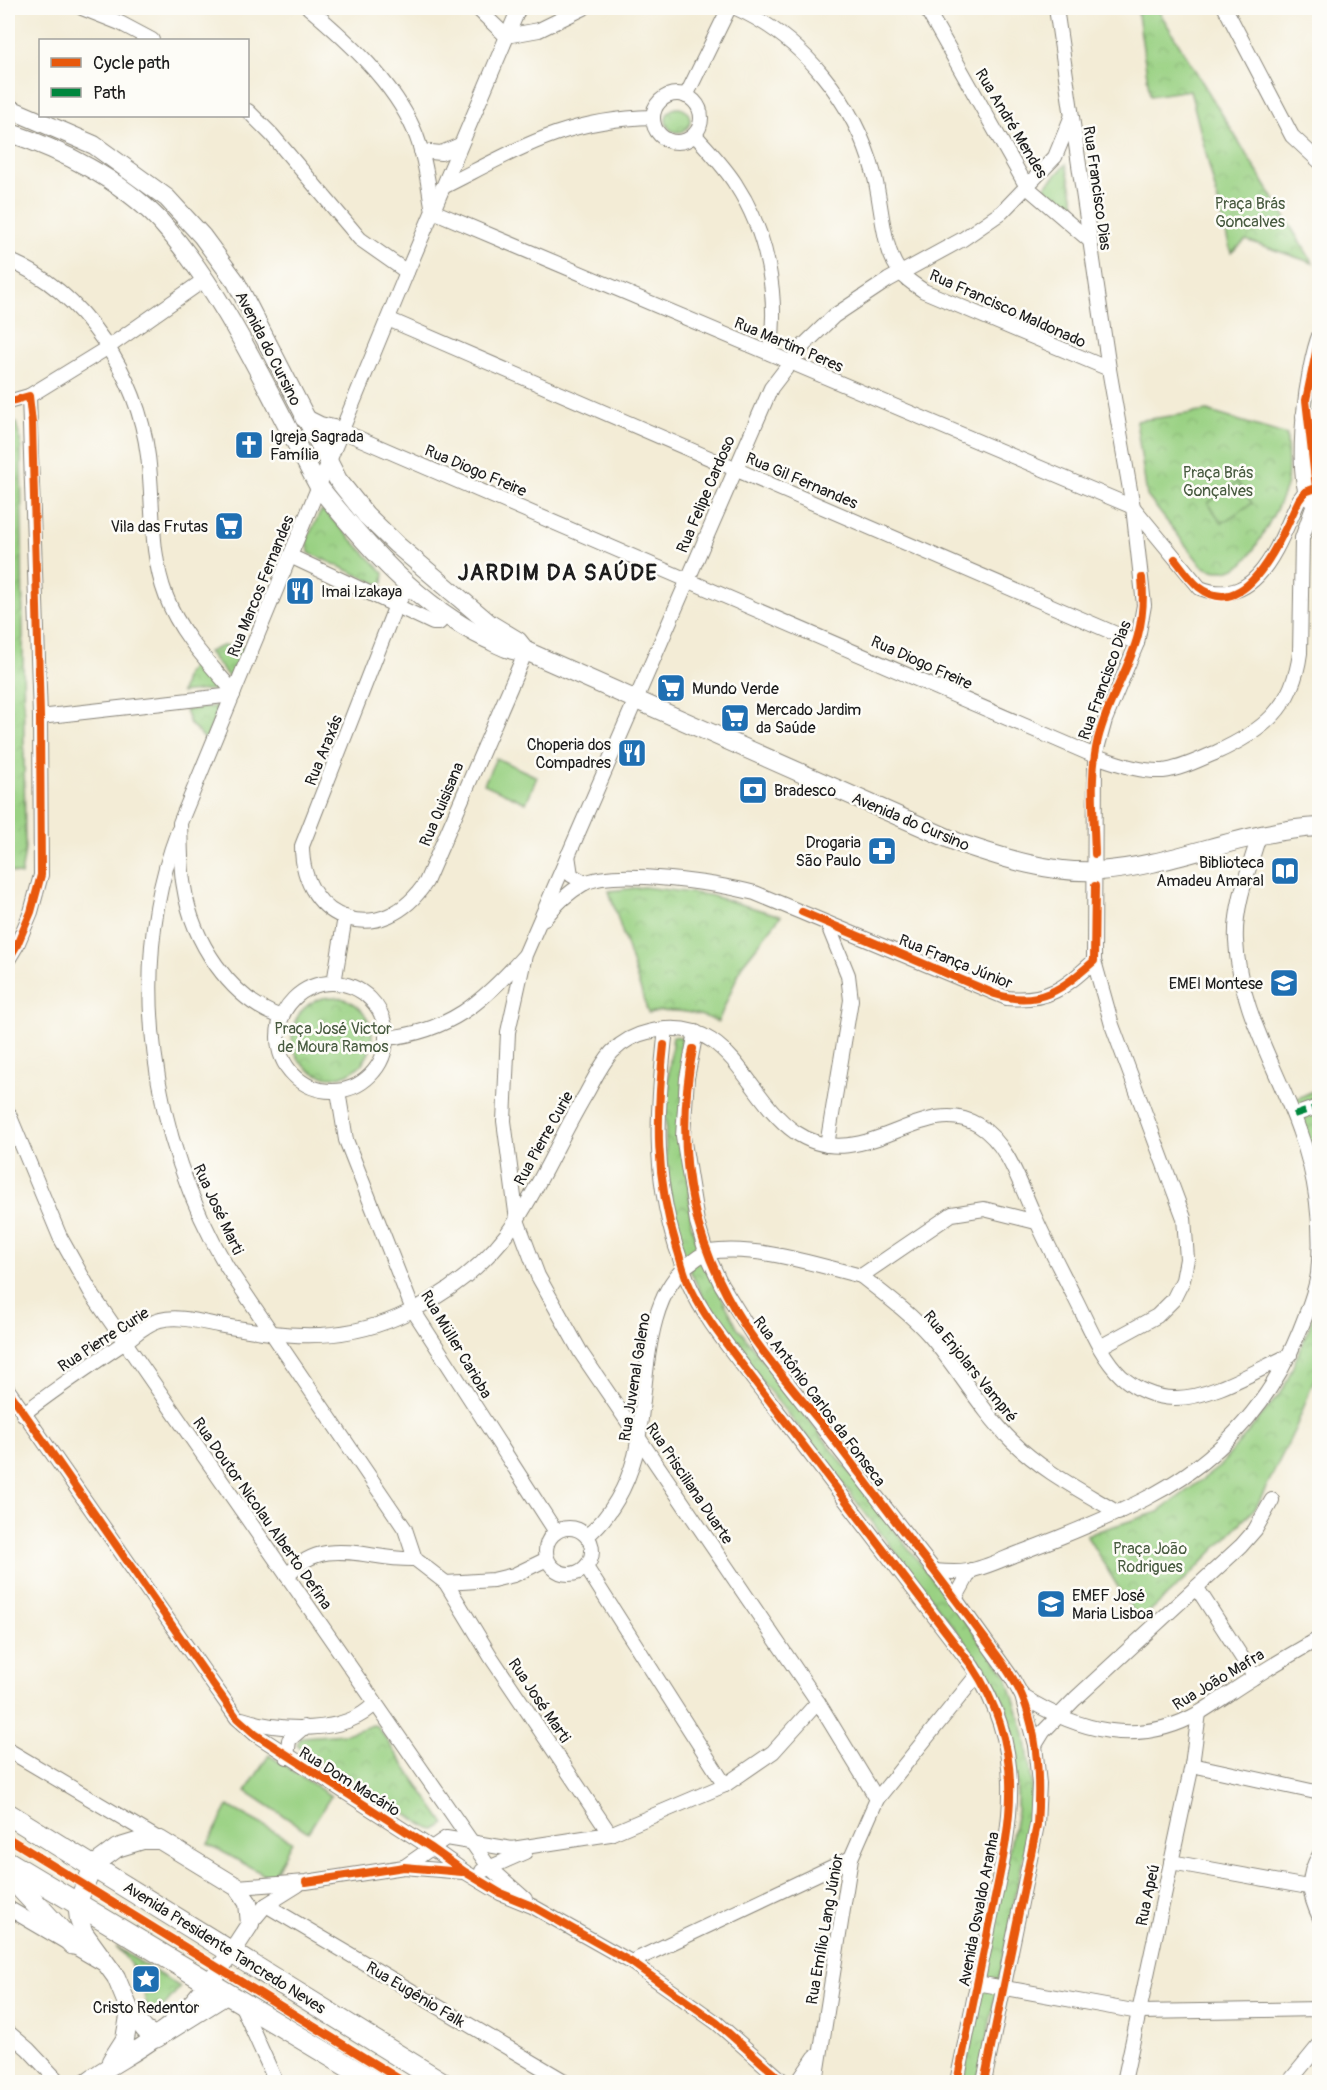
<svg xmlns="http://www.w3.org/2000/svg" width="1327" height="2090" viewBox="0 0 1327 2090" font-family="Pangolin,sans-serif">
<defs>
<pattern id="park-crowns" width="20" height="18" patternUnits="userSpaceOnUse" patternTransform="scale(1.5)"><rect width="20" height="18" fill="#9ad183"/><path d="M2 6a3 3 0 1 1 6 0M12 15a3 3 0 1 1 6 0" fill="none" stroke="#84b371"/></pattern>
</defs>
<rect width="100%" height="100%" fill="#fdfcf7"/>
<filter id="ink" filterUnits="userSpaceOnUse"><feTurbulence type="fractalNoise" baseFrequency=".0167" numOctaves="2"/><feDisplacementMap in="SourceGraphic" scale="12" xChannelSelector="R" yChannelSelector="G"/><feConvolveMatrix kernelMatrix="1 2 1 2 8 2 1 2 1" color-interpolation-filters="sRGB"/></filter>
<filter id="wash" filterUnits="userSpaceOnUse"><feTurbulence type="fractalNoise" baseFrequency=".008" numOctaves="4" result="noise"/><feDisplacementMap in="SourceGraphic" scale="24" xChannelSelector="R" yChannelSelector="G"/><feGaussianBlur stdDeviation="1.35" result="paint"/><feColorMatrix in="noise" values="0 0 0 0 0 0 0 0 0 0 0 0 0 0 0 0 0 1.4 0 .05"/><feComposite in="paint" operator="in"/></filter>
<g filter="url(#wash)">
<rect width="100%" height="100%" fill="#f3ecd6"/>
<g fill="url(#park-crowns)" stroke="#5b7650" stroke-width="1.5">
<polygon points="1137,8 1157,8 1313,263 1246,240 1231,253 1190,90 1150,96"/>
<circle cx="678" cy="120" r="12"/>
<polygon points="1066,164 1077,213 1044,188"/>
<path d="M1207,411L1287,435C1287,450 1289,467 1287,482C1285,496 1253,556 1242,564C1230,573 1215,573 1202,566L1147,496L1136,421Z"/>
<polygon points="8,423 16,423 21,444 25,850 21,875 8,871"/>
<polygon points="321,511 325,512 384,573 383,583 378,584 309,553 307,539"/>
<polygon points="237,645 244,647 231,680 208,652 222,646"/>
<polygon points="199,658 227,688 181,693 186,674"/>
<polygon points="219,706 206,740 190,724 185,710"/>
<path d="M644,887L709,895L781,916L742,965L718,1022C695,1011 673,1008 648,1013L609,891Z"/>
<circle cx="332" cy="1037" r="40"/>
<path d="M673,1036L686,1038L683,1078L691,1224L703,1262L738,1328L1006,1674L1025,1734L1032,1783L1028,1833L978,2082H963L1017,1811V1783L1006,1705L980,1662C923,1587 865,1513 808,1439C769,1390 725,1341 697,1285C658,1209 662,1118 673,1036Z"/>
<polygon points="1319,1088 1319,1179 1294,1100"/>
<polygon points="1319,1289 1319,1367 1296,1427 1257,1506 1192,1573 1139,1621 1086,1535 1158,1512 1219,1467 1283,1390 1310,1325"/>
<polygon points="373,1725 377,1726 445,1824 435,1830 430,1829 305,1752 297,1744 301,1737 346,1734"/>
<path d="M116,1947L180,1987L155,2017L151,2016C146,2009 146,2001 144,1993C139,1975 129,1960 116,1947Z"/>
</g>
<g fill="#9ad183" stroke="#5b7650" stroke-width="1.5">
<polygon points="1237,482 1252,503 1222,523 1208,503"/>
<polygon points="496,758 537,777 526,803 484,784"/>
<polygon points="269,1755 331,1796 308,1832 246,1791"/>
<polygon points="228,1806 292,1841 272,1879 208,1844"/>
</g>
</g>
<g filter="url(#ink)">
<g fill="none" stroke-linecap="round" stroke-linejoin="round">
<g stroke="#888479" stroke-width="16">
<g id="minor">
<polyline points="82,8 120,23 152,40"/>
<path d="M309,8C348,41 393,82 414,130C425,155 428,185 433,211L1133,507L1200,588C1259,611 1279,541 1299,500L1305,492L1316,488"/>
<polyline points="477,8 506,36 539,30 584,8"/>
<path d="M736,8C803,38 855,103 874,174C882,202 882,253 902,274C908,281 917,286 924,291L1109,369"/>
<polyline points="926,8 1027,187 1089,240"/>
<polyline points="1056,8 1109,369 1133,507 1144,605 1137,643 1105,720 1095,756 1094,961 1112,1025 1184,1218 1187,1259 1183,1280 1173,1300 1157,1316 1100,1347"/>
<polyline points="1225,8 1292,136 1320,162"/>
<circle cx="677" cy="118" r="24"/>
<polyline points="686,96 729,8"/>
<polyline points="248,111 272,135 360,239 407,272"/>
<path d="M695,135C709,151 725,167 736,185C768,234 779,297 770,353"/>
<polyline points="421,151 441,153 460,145"/>
<path d="M443,187C519,149 564,119 653,117"/>
<path d="M8,260C84,291 138,376 148,456C154,502 149,552 166,596C180,634 208,662 234,692"/>
<polyline points="388,319 1137,643"/>
<polyline points="8,402 29,396 107,348 204,280"/>
<polyline points="1303,416 1320,415"/>
<path d="M342,431L1095,756C1117,763 1139,772 1163,771C1181,769 1198,760 1215,753C1263,731 1293,708 1300,653L1302,538L1318,493"/>
<polyline points="1311,439 1318,494"/>
<path d="M1308,499C1294,466 1306,368 1320,333"/>
<polyline points="290,556 433,623 439,623 445,616"/>
<path d="M409,586L396,605L302,846C302,924 383,949 426,882L526,651"/>
<polyline points="40,717 233,695"/>
<path d="M178,831C125,971 152,1140 227,1267L405,1529L415,1559"/>
<polyline points="568,855 571,875 585,883"/>
<path d="M545,918C555,905 569,892 583,884C614,867 720,884 755,893L1007,998C1049,1002 1065,987 1094,961"/>
<polyline points="827,923 848,975 851,1000 827,1145"/>
<polyline points="8,960 17,945 31,912 41,875 40,717 29,396"/>
<polyline points="334,983 345,917"/>
<circle cx="332" cy="1037" r="54"/>
<path d="M282,1017C230,1000 192,940 184,887C180,867 181,844 180,823L407,272L519,8"/>
<path d="M666,1029C657,1108 652,1169 676,1247C681,1260 684,1274 690,1286C703,1315 724,1341 743,1366L972,1666C1031,1755 1009,1830 989,1926C978,1978 968,2030 957,2082"/>
<polyline points="696,1032 687,1078 683,1136 697,1222 706,1252 721,1284 762,1350 944,1583 1012,1678 1022,1696 1035,1745 1039,1784 1037,1825 984,2082"/>
<path d="M386,1038C449,1032 483,1002 524,956"/>
<polyline points="338,1091 346,1140 413,1310 556,1532"/>
<polyline points="8,1112 60,1237 93,1296 489,1867 525,1899"/>
<polyline points="1294,1115 1320,1106"/>
<path d="M861,1276C885,1295 910,1313 930,1336C959,1370 980,1409 1012,1441C1042,1471 1082,1491 1118,1513"/>
<polyline points="8,1390 210,1680 237,1718 255,1734 430,1847 465,1872 500,1893 532,1906 631,1962 717,2023 784,2082"/>
<path d="M23,1414C56,1388 91,1365 125,1342C136,1334 147,1323 160,1320C179,1315 200,1322 218,1325C282,1336 336,1344 398,1317C445,1297 490,1262 518,1218C543,1179 562,1134 586,1094C594,1080 601,1064 612,1052C622,1042 634,1035 648,1032C731,1011 743,1095 795,1132C863,1178 922,1091 978,1125C1007,1143 1018,1179 1031,1208C1044,1239 1060,1268 1075,1298C1088,1323 1100,1356 1121,1376C1135,1389 1155,1398 1174,1398C1210,1399 1257,1370 1290,1355"/>
<circle cx="569" cy="1551" r="23"/>
<path d="M587,1536C611,1516 627,1486 635,1456C649,1399 639,1296 693,1261C698,1257 703,1253 709,1252C758,1245 813,1264 861,1276L952,1214L984,1209L1036,1222"/>
<polyline points="415,1559 446,1583 491,1657 610,1834"/>
<polyline points="586,1567 725,1785"/>
<path d="M934,1571C945,1572 957,1573 968,1571C985,1568 1003,1559 1019,1553C1062,1537 1104,1520 1145,1499C1217,1462 1270,1405 1300,1330C1307,1312 1315,1294 1318,1274C1323,1226 1316,1175 1299,1130C1277,1067 1239,1010 1236,941C1234,907 1249,869 1259,836"/>
<path d="M287,1576C324,1533 367,1561 415,1559"/>
<polyline points="446,1583 493,1580 514,1575 547,1559"/>
<polyline points="1197,1588 1254,1676"/>
<polyline points="955,1599 971,1570"/>
<path d="M1022,1696C1078,1731 1138,1748 1199,1713C1217,1702 1235,1689 1253,1678C1274,1664 1297,1651 1320,1638"/>
<path d="M242,1719C279,1731 346,1735 374,1704"/>
<polyline points="1035,1745 1043,1732 1075,1699 1241,1546 1255,1530 1272,1500"/>
<polyline points="8,1750 160,1840"/>
<polyline points="287,1757 289,1740 304,1727"/>
<polyline points="1192,1765 1320,1793"/>
<polyline points="877,1799 818,1702 581,1353 538,1276 517,1220 504,1121 508,1032 525,955 771,388 804,345 834,316 888,280 963,239 1002,212 1055,157 1071,118"/>
<path d="M1320,1854C1305,1877 1309,1895 1320,1918"/>
<polyline points="1171,1862 1308,1887"/>
<polyline points="404,1867 446,1838 512,1849 610,1834 725,1785 773,1752 818,1702"/>
<polyline points="482,1871 525,1852"/>
<polyline points="237,1887 306,1882 404,1867 463,1872"/>
<polyline points="266,1905 566,2082"/>
<polyline points="8,1908 102,1963"/>
<polyline points="250,1924 266,1905 298,1885"/>
<polyline points="631,1962 851,1858"/>
<polyline points="977,1983 1139,2012 1320,2009"/>
<polyline points="241,2004 276,2082"/>
<polyline points="8,2032 28,2049 59,2082"/>
<polyline points="798,2082 815,2057"/>
<polyline points="816,2082 851,1858 877,1799 978,1674"/>
<polyline points="1124,2082 1192,1765 1199,1713"/>
<polyline points="1289,2082 1320,2044"/>
</g>
</g>
<g stroke="#888479" stroke-width="20">
<g id="major">
<path d="M8,108L94,145L167,198L202,236L236,282L338,480L366,515L397,545L490,624L518,641L526,651L959,843C1003,858 1052,874 1099,871C1174,866 1244,830 1320,827"/>
<path d="M8,132C61,150 120,179 160,221C227,295 271,399 319,487C366,545 418,606 487,639C498,644 509,651 521,651"/>
<polyline points="304,418 320,426 342,431"/>
<polyline points="111,2061 125,2039 130,2011"/>
<path d="M87,2082C109,2065 134,2054 156,2037C195,2006 224,1965 250,1924L248,1903L237,1887L160,1840H143L117,1848L94,1865L77,1903L79,1920L84,1933L116,1977L130,2011L145,2030L156,2037"/>
</g>
</g>
<g stroke="#888479" stroke-width="23">
<g id="highway">
<polyline points="8,1814 441,2082"/>
<polyline points="8,1862 374,2082"/>
<polyline points="8,1874 73,1944"/>
<polyline points="156,2037 225,1994"/>
</g>
</g>
<use href="#minor" stroke="#fff" stroke-width="14"/>
<use href="#major" stroke="#fff" stroke-width="18"/>
<use href="#highway" stroke="#fff" stroke-width="21"/>
<polyline stroke="#00873e" stroke-width="6" stroke-dasharray="12 6" stroke-linecap="butt" points="1294,1115 1320,1106"/>
<g stroke="#fdfcf7" stroke-width="11">
<g id="cycleway">
<polyline points="8,402 29,396 32,423 40,717 41,875 31,912 17,945 8,960"/>
<path d="M1175,559C1182,568 1190,580 1199,587C1248,626 1284,530 1299,500L1305,492L1316,488L1306,400L1320,333"/>
<path d="M1095,854C1094,816 1089,776 1098,739C1114,677 1149,650 1142,578"/>
<path d="M802,912L995,994C1039,1008 1062,989 1094,961L1095,886"/>
<path d="M664,1045C656,1117 655,1178 677,1248C681,1261 684,1275 690,1287C704,1316 724,1341 743,1366L972,1666C1031,1755 1009,1830 989,1926C978,1978 968,2030 957,2082"/>
<path d="M693,1049C674,1147 690,1241 745,1326C770,1364 801,1398 829,1433C861,1475 892,1518 925,1559C945,1585 965,1612 985,1639C998,1657 1013,1675 1022,1696C1039,1735 1040,1783 1037,1825L984,2082"/>
<polyline points="8,1390 210,1680 237,1718 255,1734 430,1847 465,1872 500,1893 532,1906 631,1962 717,2023 784,2082"/>
<polyline points="8,1838 404,2082"/>
<polyline points="306,1882 404,1867 462,1872"/>
</g>
</g>
<use href="#cycleway" stroke="#e8590c" stroke-width="8"/>
</g>
</g>
<defs>
<g id="church-square" transform="scale(1.5)"><rect x="-9" y="-9" width="18" height="18" rx="4" fill="#1f6fb2" stroke="#fdfcf7"/><path d="M-1.2-6h2.4v3.5h3.3v2.4h-3.3V6h-2.4V-.1h-3.3v-2.4h3.3Z" fill="#fff"/></g>
<g id="supermarket-square" transform="scale(1.5)"><rect x="-9" y="-9" width="18" height="18" rx="4" fill="#1f6fb2" stroke="#fdfcf7"/><path d="M-6-5.5h2.5l.6 2H6L4.5 2H-2.5L-4.4-4H-6ZM-1.5 3.2a1.3 1.3 0 1 0 .1 0ZM3 3.2a1.3 1.3 0 1 0 .1 0Z" fill="#fff"/></g>
<g id="restaurant-square" transform="scale(1.5)"><rect x="-9" y="-9" width="18" height="18" rx="4" fill="#1f6fb2" stroke="#fdfcf7"/><path d="M-5-6h1v4h1v-4h1v4h1v-4h1v5L-1.5 .5V6h-2V.5L-5-1ZM5-6V6H3V1.5H1.5Q1.5-4 5-6Z" fill="#fff"/></g>
<g id="bank-square" transform="scale(1.5)"><rect x="-9" y="-9" width="18" height="18" rx="4" fill="#1f6fb2" stroke="#fdfcf7"/><path d="M-6-4H6V4H-6ZM0-2.3a2.3 2.3 0 1 0 0 4.6a2.3 2.3 0 1 0 0-4.6Z" fill="#fff"/></g>
<g id="pharmacy-square" transform="scale(1.5)"><rect x="-9" y="-9" width="18" height="18" rx="4" fill="#1f6fb2" stroke="#fdfcf7"/><path d="M-2-6h4v4h4v4h-4v4h-4v-4h-4v-4h4Z" fill="#fff"/></g>
<g id="library-square" transform="scale(1.5)"><rect x="-9" y="-9" width="18" height="18" rx="4" fill="#1f6fb2" stroke="#fdfcf7"/><path d="M-6-4Q-3-5.5-.7-3.5V5Q-3 3-6 4ZM6-4Q3-5.5 .7-3.5V5Q3 3 6 4Z" fill="#fff"/></g>
<g id="school-square" transform="scale(1.5)"><rect x="-9" y="-9" width="18" height="18" rx="4" fill="#1f6fb2" stroke="#fdfcf7"/><path d="M0-5L7-2L0 1L-7-2ZM-4 1L0 2.5L4 1V4Q0 6-4 4Z" fill="#fff"/></g>
<g id="sight-square" transform="scale(1.5)"><rect x="-9" y="-9" width="18" height="18" rx="4" fill="#1f6fb2" stroke="#fdfcf7"/><path d="M0-6L1.8-2.2L6-1.7L2.9 1.2L3.7 5.4L0 3.3L-3.7 5.4L-2.9 1.2L-6-1.7L-1.8-2.2Z" fill="#fff"/></g>
</defs>
<g fill-rule="evenodd">
<use href="#church-square" x="249" y="445"/>
<use href="#supermarket-square" x="229" y="526"/>
<use href="#restaurant-square" x="300" y="591"/>
<use href="#supermarket-square" x="671" y="688"/>
<use href="#supermarket-square" x="735" y="718"/>
<use href="#restaurant-square" x="632" y="753"/>
<use href="#bank-square" x="753" y="790"/>
<use href="#pharmacy-square" x="882" y="851"/>
<use href="#library-square" x="1285" y="871"/>
<use href="#school-square" x="1284" y="983"/>
<use href="#school-square" x="1051" y="1604"/>
<use href="#sight-square" x="146" y="1979"/>
</g>
<g text-anchor="middle" stroke-width="5" stroke-linejoin="round" paint-order="stroke">
<g font-size="16" fill="#1c1c1c" stroke="#fdfcf7">
<text transform="translate(1012 123) rotate(59)" y="6">Rua André Mendes</text>
<text transform="translate(1098 188) rotate(82)" y="6">Rua Francisco Dias</text>
<text transform="translate(1008 308) rotate(24)" y="6">Rua Francisco Maldonado</text>
<text transform="translate(789 344) rotate(23)" y="6">Rua Martim Peres</text>
<text transform="translate(269 348) rotate(63)" y="6">Avenida do Cursino</text>
<text transform="translate(476 470) rotate(23)" y="6">Rua Diogo Freire</text>
<text transform="translate(802 480) rotate(23)" y="6">Rua Gil Fernandes</text>
<text transform="translate(705 494) rotate(-67)" y="6">Rua Felipe Cardoso</text>
<text transform="translate(260 586) rotate(-68)" y="6">Rua Marcos Fernandes</text>
<text transform="translate(922 662) rotate(24)" y="6">Rua Diogo Freire</text>
<text transform="translate(1104 680) rotate(-70)" y="6">Rua Francisco Dias</text>
<text transform="translate(323 750) rotate(-68)" y="6">Rua Araxás</text>
<text transform="translate(441 804) rotate(-67)" y="6">Rua Quisisana</text>
<text transform="translate(911 821) rotate(23)" y="6">Avenida do Cursino</text>
<text transform="translate(956 961) rotate(22)" y="6">Rua França Júnior</text>
<text transform="translate(543 1138) rotate(-61)" y="6">Rua Pierre Curie</text>
<text transform="translate(219 1209) rotate(65)" y="6">Rua José Marti</text>
<text transform="translate(103 1339) rotate(-33)" y="6">Rua Pierre Curie</text>
<text transform="translate(457 1344) rotate(59)" y="6">Rua Müller Carioba</text>
<text transform="translate(971 1366) rotate(51)" y="6">Rua Enjolars Vampré</text>
<text transform="translate(634 1377) rotate(-81)" y="6">Rua Juvenal Galeno</text>
<text transform="translate(820 1401) rotate(53)" y="6">Rua Antônio Carlos da Fonseca</text>
<text transform="translate(690 1483) rotate(56)" y="6">Rua Prisciliana Duarte</text>
<text transform="translate(263 1513) rotate(55)" y="6">Rua Doutor Nicolau Alberto Defina</text>
<text transform="translate(1218 1679) rotate(-31)" y="6">Rua João Mafra</text>
<text transform="translate(540 1700) rotate(56)" y="6">Rua José Marti</text>
<text transform="translate(350 1781) rotate(32)" y="6">Rua Dom Macário</text>
<text transform="translate(1147 1895) rotate(-78)" y="6">Rua Apeú</text>
<text transform="translate(978 1909) rotate(-79)" y="6">Avenida Osvaldo Aranha</text>
<text transform="translate(824 1929) rotate(-80)" y="6">Rua Emílio Lang Júnior</text>
<text transform="translate(225 1947) rotate(32)" y="6">Avenida Presidente Tancredo Neves</text>
<text transform="translate(416 1994) rotate(31)" y="6">Rua Eugênio Falk</text>
</g>
<g font-size="16" fill="#485b40" stroke="#fdfcf7">
<text x="1250" y="209">Praça Brás<tspan x="1250" dy="18">Goncalves</tspan></text>
<text x="1218" y="478">Praça Brás<tspan x="1218" dy="18">Gonçalves</tspan></text>
<text x="333" y="1034">Praça José Victor<tspan x="333" dy="18">de Moura Ramos</tspan></text>
<text x="1150" y="1554">Praça João<tspan x="1150" dy="18">Rodrigues</tspan></text>
</g>
<g font-size="16" fill="#1c1c1c" stroke="#fdfcf7" text-anchor="start">
<text x="270" y="442">Igreja Sagrada<tspan x="270" dy="18">Família</tspan></text>
<text x="208" y="532" text-anchor="end">Vila das Frutas</text>
<text x="321" y="597">Imai Izakaya</text>
<text x="692" y="694">Mundo Verde</text>
<text x="756" y="715">Mercado Jardim<tspan x="756" dy="18">da Saúde</tspan></text>
<text x="611" y="750" text-anchor="end">Choperia dos<tspan x="611" dy="18">Compadres</tspan></text>
<text x="774" y="796">Bradesco</text>
<text x="861" y="848" text-anchor="end">Drogaria<tspan x="861" dy="18">São Paulo</tspan></text>
<text x="1264" y="868" text-anchor="end">Biblioteca<tspan x="1264" dy="18">Amadeu Amaral</tspan></text>
<text x="1263" y="989" text-anchor="end">EMEI Montese</text>
<text x="1072" y="1601">EMEF José<tspan x="1072" dy="18">Maria Lisboa</tspan></text>
<text x="146" y="2013" text-anchor="middle">Cristo Redentor</text>
</g>
<g font-size="22" font-weight="bold" letter-spacing="1.5" fill="#1c1c1c" stroke="#fdfcf7">
<text x="558" y="580">JARDIM DA SAÚDE</text>
</g>
</g>
<rect width="1327" height="2090" fill="none" stroke="#fdfcf7" stroke-width="30"/>
<rect x="39" y="39" width="210" height="78" fill="#fdfcf7" stroke="#a3a29f" stroke-width="1.5"/>
<rect x="51" y="58" width="30" height="9" fill="#e8590c" stroke="#a3a29f" stroke-width="1.5"/>
<text x="93" y="69" font-size="18" fill="#1c1c1c">Cycle path</text>
<rect x="51" y="88" width="30" height="9" fill="#00873e" stroke="#a3a29f" stroke-width="1.5"/>
<text x="93" y="99" font-size="18" fill="#1c1c1c">Path</text>
</svg>
